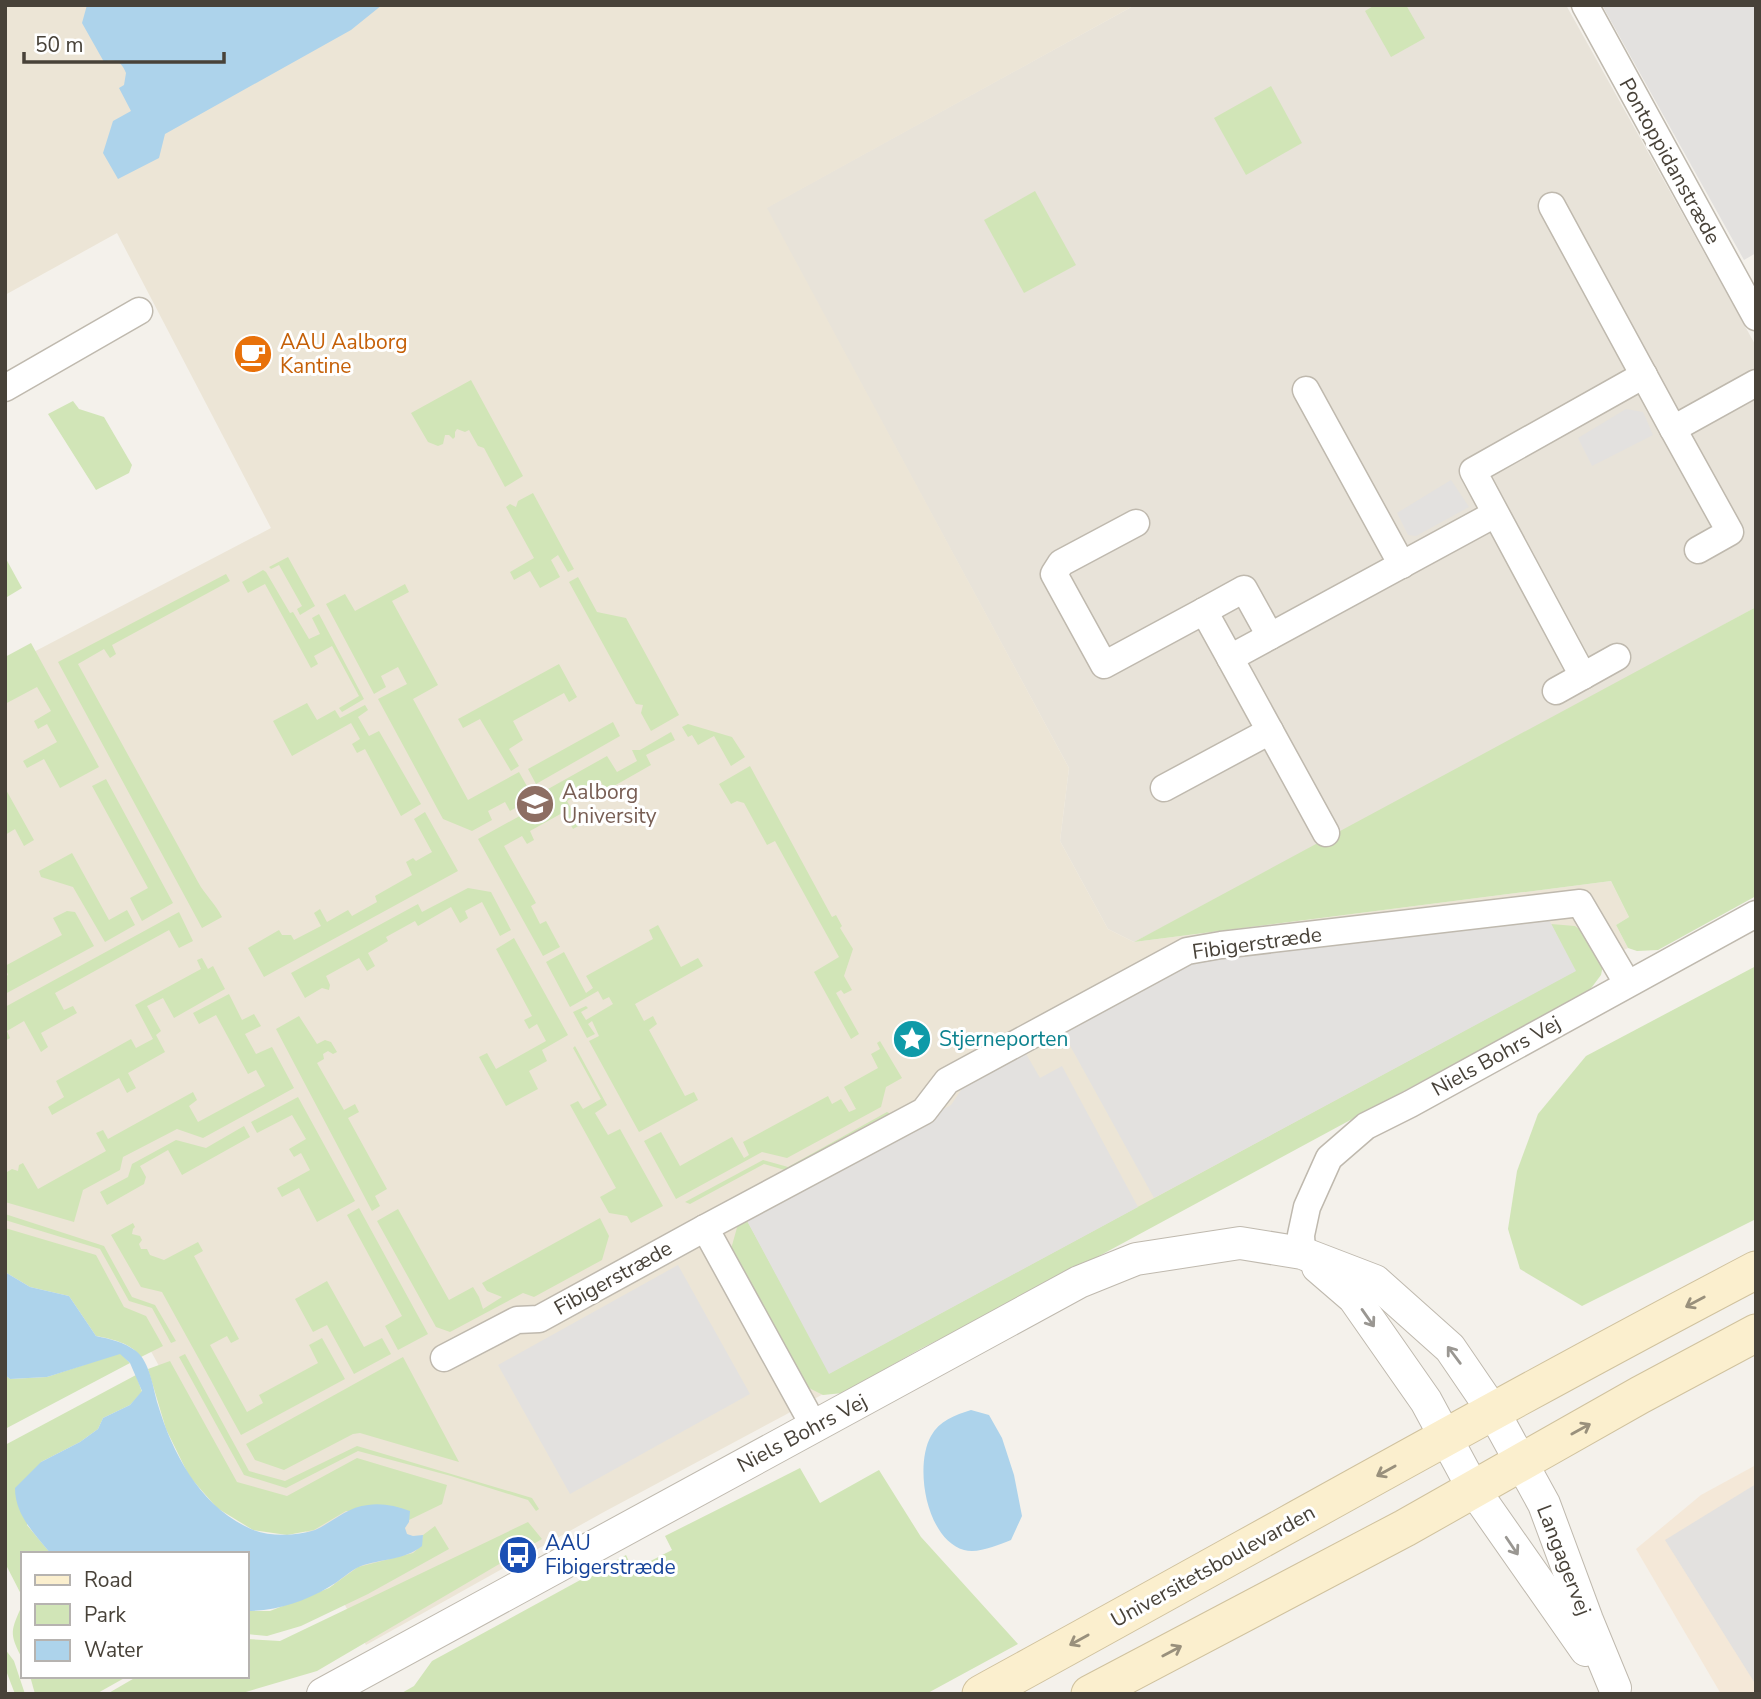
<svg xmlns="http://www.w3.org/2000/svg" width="1761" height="1699" viewBox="0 0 1761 1699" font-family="'Nunito Sans',sans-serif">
<rect width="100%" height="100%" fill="#f4f1eb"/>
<polygon fill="#e8e3d9" points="1135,5 1566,5 1756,346 1756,607 1314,849 1134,942 1108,929 1060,841 1069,768 766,208"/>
<polygon fill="#f4e8d8" points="1756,1465 1756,1694 1721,1694 1636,1549 1701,1495"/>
<polygon fill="#ece5d6" points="5,5 1135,5 767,208 1069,768 1060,841 1108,929 1134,942 1611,881 1629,917 1616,925 1628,948 1591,967 1584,976 785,1415 602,1513 366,1645 297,1514 229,1495 140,1331 5,1244 5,667 271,528 117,233 5,295"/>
<g fill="#d1e5b7">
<polygon points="1375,5 1406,5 1425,38 1391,57 1365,11"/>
<polygon points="1271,86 1302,143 1246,175 1214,118"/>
<polygon points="1035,191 1076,265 1024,293 984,220"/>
<polygon points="471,380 523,476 505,487 484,448 478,446 469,430 465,432 457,429 455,432 455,437 453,439 449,435 445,435 443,444 438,446 428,442 411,413"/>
<polygon points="73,401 79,409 104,417 132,465 129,473 96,490 48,414"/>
<polygon points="533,493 574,569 568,572 558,555 551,560 560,577 540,588 530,571 514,580 510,572 534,558 506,507 510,504 516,507 518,501"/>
<polygon points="5,557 22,588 7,597 5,601"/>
<polygon points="288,557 315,606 300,615 297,609 302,606 279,565 271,569 269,567"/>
<polygon points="263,570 266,572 290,613 293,612 309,639 320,634 312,618 319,614 364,699 342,712 339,708 359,696 332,646 314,656 318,664 311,668 265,584 248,593 242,582"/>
<path d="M226,574L230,581L112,645L116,654L110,658L104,649L78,664L198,882C205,895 215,903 222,917L202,928L58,662Z"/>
<polygon points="578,577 597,612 626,618 679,715 651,731 641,713 643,705 636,704 569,582"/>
<polygon points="405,584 409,592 392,601 438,685 413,699 468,800 519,772 528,788 524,790 519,806 510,811 505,802 488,811 492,820 472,831 443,819 378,699 407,684 398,667 381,676 386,687 374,694 326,604 345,594 355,611"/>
<polygon points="1756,607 1756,896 1658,950 1637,951 1628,948 1616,925 1629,917 1611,881 1134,942"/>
<polygon points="31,643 99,767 60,788 44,759 27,768 23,761 57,742 47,724 38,729 34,721 51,711 37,687 5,704 5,657"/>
<polygon points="559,664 577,697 569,702 564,693 513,721 523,740 509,749 519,766 511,771 480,719 463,728 458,719"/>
<polygon points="307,703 317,720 335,710 340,718 365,705 368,710 358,717 369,736 379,731 421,804 401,816 365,749 357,753 352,744 360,739 351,723 292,756 273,721"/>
<polygon points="613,722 620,736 536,784 528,769"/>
<polygon points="688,724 732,737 745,757 731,766 714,736 698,745 692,735 688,737 682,727"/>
<polygon points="671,732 675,740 646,755 651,765 614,786 620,796 612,801 601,782 567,801 580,825 573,829 564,812 530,831 534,840 527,844 522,836 504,846 536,903 531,906 540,924 546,921 560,947 543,956 478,839 527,812 532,798 607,756 617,772 637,761 632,750 640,750"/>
<polygon points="750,766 832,917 836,915 842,926 840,928 853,949 844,976 852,990 844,994 841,990 836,993 859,1034 851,1039 814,972 839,957 775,841 767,845 744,803 737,801 731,804 719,784"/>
<polygon points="106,779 173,903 142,921 130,898 148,888 92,786"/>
<polygon points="5,788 34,840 24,846 15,829 5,835"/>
<polygon points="425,812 458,871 264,977 248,948 279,930 282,935 291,935 294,940 321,926 314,913 320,909 327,922 348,910 352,916 377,902 375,896 412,875 406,862 413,858 416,861 432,852 414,819"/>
<polygon points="72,853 109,920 127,910 135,925 105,942 73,887 41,877 39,871"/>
<polygon points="468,888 491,892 511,930 500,936 482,902 465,911 468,918 460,923 451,907 418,926 415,921 386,937 388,941 368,953 375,966 367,971 359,958 326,976 330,985 329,990 322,988 305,998 291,973 418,904 422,912"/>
<polygon points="67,911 75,912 94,946 5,994 5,977 8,975 5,966 62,935 53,918"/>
<polygon points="179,912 193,941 179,948 169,930 55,993 64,1010 73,1006 77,1013 41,1033 48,1047 41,1052 24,1021 7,1031 10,1038 5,1041 5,1007"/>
<polygon points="1551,924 1575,926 1592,939 1604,960 1601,975 1589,991 1014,1302 922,1348 843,1393 823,1395 807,1387 731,1249 738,1224 745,1217 830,1373 1575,971"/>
<polygon points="658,925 681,967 698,958 703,966 635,1004 644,1021 653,1016 657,1024 649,1030 685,1096 694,1092 698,1100 639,1132 589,1041 599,1036 593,1023 592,1021 588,1024 595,1034 587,1038 573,1012 586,1006 588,1008 581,1012 586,1020 613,1004 609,997 603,1000 598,991 570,1007 546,962 564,952 586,993 593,988 586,976 653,939 649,930"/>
<polygon points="514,938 568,1035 542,1050 547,1061 529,1071 538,1089 506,1106 479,1057 487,1053 496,1069 546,1041 537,1024 529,1029 524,1020 532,1016 496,949"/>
<polygon points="202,958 208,969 213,966 225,989 174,1018 163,998 147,1006 161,1031 156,1035 165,1052 128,1073 136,1088 127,1093 119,1078 52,1115 48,1107 64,1097 56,1081 131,1039 136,1048 153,1039 135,1005 201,969 197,960"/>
<polygon points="1756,966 1756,1219 1582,1306 1520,1269 1508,1229 1517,1171 1538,1114 1586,1056"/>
<polygon points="229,994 242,1020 254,1014 261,1026 245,1034 256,1054 272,1047 294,1088 203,1138 177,1129 123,1157 120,1170 83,1190 74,1222 5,1202 7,1172 12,1169 18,1171 19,1165 23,1163 38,1189 106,1151 96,1133 103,1130 108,1139 193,1092 197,1100 189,1106 198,1122 265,1086 256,1070 248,1074 216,1015 199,1024 193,1013"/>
<polygon points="299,1016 317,1044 325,1040 331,1042 337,1052 333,1054 328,1051 323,1054 324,1059 317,1063 344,1110 355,1104 359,1112 348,1118 387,1189 375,1196 380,1206 372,1211 276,1029"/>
<polygon points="880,1041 902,1078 886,1087 881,1107 787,1158 762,1152 676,1199 644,1141 661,1132 680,1166 732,1137 744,1158 749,1155 743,1142 828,1096 832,1104 841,1099 849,1112 856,1109 844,1087 878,1068 871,1054 880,1049 877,1043"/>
<polygon points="575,1046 607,1105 595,1113 608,1135 620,1129 663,1206 631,1223 627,1216 609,1213 600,1197 616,1188 570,1105 578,1101 583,1109 601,1099 573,1048"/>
<polygon points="298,1097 355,1201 317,1222 299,1188 282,1197 277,1188 310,1170 301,1153 294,1157 289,1149 306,1139 292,1115 257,1133 251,1122"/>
<polygon points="887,1112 891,1114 788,1171 764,1164 690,1204 685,1202 763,1160 788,1167"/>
<polygon points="244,1126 250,1137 182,1175 168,1150 140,1166 146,1177 144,1184 107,1205 100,1192 128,1177 132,1164 176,1140 206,1148"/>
<polygon points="359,1208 428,1334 398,1350 385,1326 402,1316 347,1215"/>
<polygon points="398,1209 449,1300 473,1287 479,1297 483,1309 502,1297 487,1291 482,1283 600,1218 609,1236 602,1260 534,1297 523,1293 450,1332 436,1327 377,1221"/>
<polygon points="5,1214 104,1246 132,1297 155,1305 176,1341 171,1343 152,1308 129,1301 100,1249 5,1220"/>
<polygon points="133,1223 135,1227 133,1229 132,1234 140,1236 142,1240 139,1244 141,1249 147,1249 150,1255 164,1260 198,1242 203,1251 194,1256 239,1339 231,1343 227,1336 210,1345 247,1412 263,1403 259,1395 318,1363 309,1345 322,1338 345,1379 241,1435 162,1292 141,1287 111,1235"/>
<path d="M5,1228L96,1255L124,1307L146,1316L163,1346L141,1357C131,1343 112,1339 96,1336L69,1296L30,1287L5,1272Z"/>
<polygon points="327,1281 364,1347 382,1338 391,1354 354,1374 327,1325 313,1332 295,1299"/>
<polygon points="120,1353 130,1363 5,1429 5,1375 10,1379 47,1377"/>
<polygon points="185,1354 249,1471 285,1481 357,1446 532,1498 539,1509 536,1511 528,1500 451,1476 358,1451 286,1488 244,1475 179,1357"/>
<polygon points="403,1357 459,1462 360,1433 353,1434 284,1470 255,1460 246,1444"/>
<polygon points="170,1361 237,1482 287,1496 357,1458 447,1485 442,1504 409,1520 409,1511 346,1511 314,1530 287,1535 253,1530 217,1508 189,1476 166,1429 148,1369"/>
<polygon points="136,1375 142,1392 130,1405 103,1418 98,1429 80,1442 41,1462 27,1525 51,1554 23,1554 23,1598 5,1563 5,1445"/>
<polygon points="800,1468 820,1503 879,1470 921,1537 1018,1644 926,1694 400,1694 414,1686 432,1661 626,1555 633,1570 672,1550 665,1536"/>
<polygon points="528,1522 542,1539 317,1671 239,1694 107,1694 138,1676 247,1676 247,1639 280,1641"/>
<polygon points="435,1526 449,1549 368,1594 301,1626 267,1636 247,1634 247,1611 270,1611 329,1588 358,1567 413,1553 421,1546 423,1535"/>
<path d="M23,1603V1660C8,1632 11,1631 23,1603Z"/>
<polygon points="5,1649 14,1661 25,1694 15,1694 5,1668"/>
<polygon points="30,1676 128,1676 96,1694 35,1694"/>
</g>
<g fill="#e3e1df">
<polygon points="1602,5 1756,5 1756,253 1744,260"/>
<polygon points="1626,409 1643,412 1653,435 1592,466 1578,438"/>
<polygon points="1451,480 1469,507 1416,536 1408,535 1397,513"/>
<polygon points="1546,914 1576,971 1154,1198 1062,1031 1192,962"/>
<polygon points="1025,1052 1040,1078 1062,1066 1138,1207 829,1374 745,1217 951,1105 965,1084"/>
<polygon points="678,1265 750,1394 570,1494 498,1365"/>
<polygon points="1756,1484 1756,1685 1665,1540"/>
</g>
<g fill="#add3eb">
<path d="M87,5H382L351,30L165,134L159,158L118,179L103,153L113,121L131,111L119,88L124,85L126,73C122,63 116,58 104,62L82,23Z"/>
<path d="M5,1272L30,1287L69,1296L96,1336C110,1339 124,1342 136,1351C150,1362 153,1388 158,1405C173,1455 201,1507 251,1529C268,1537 297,1536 315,1530C333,1522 347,1507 368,1505C382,1503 396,1506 410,1511L409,1522L405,1528L407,1534L413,1536L423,1535L422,1546C405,1560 380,1559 361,1566C349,1571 340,1581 329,1587C304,1602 276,1611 247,1611V1554H51C34,1533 15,1515 15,1488L41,1462L80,1442L98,1429L103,1418L130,1405L142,1391L130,1363L120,1354L47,1377L10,1379L5,1375Z"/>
<path d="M971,1410L989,1415L1002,1438L1014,1475L1022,1516L1011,1540C998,1545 978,1554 964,1550C926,1539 914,1466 931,1436C939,1421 955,1415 971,1410Z"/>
</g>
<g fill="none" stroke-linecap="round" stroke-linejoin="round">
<g stroke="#bfb9ae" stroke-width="29">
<g id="minor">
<polyline points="1585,5 1756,317"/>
<polyline points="1552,206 1673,429 1756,383"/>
<polyline points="5,388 139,311"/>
<polyline points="1306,390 1402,565"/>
<polyline points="1673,429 1730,532 1698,550"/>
<polyline points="1136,523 1061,563 1054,574 1104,665 1204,611"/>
<polyline points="1230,658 1204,611 1244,589 1270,636"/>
<polyline points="1583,676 1473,471 1644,375"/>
<polyline points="1556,691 1617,657"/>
<polyline points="1164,788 1270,731"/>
<polyline points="1326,833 1230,658 1495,514"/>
<polyline points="1302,1253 1301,1235 1307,1207 1329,1158 1366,1126 1410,1104 1756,914"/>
<polyline points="444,1358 517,1320 539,1319 705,1228"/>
<polyline points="814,1426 705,1228 924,1111 947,1081 1187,951 1221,945 1580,903 1627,983"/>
</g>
</g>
<g stroke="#bfb9ae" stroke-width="34">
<g id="tertiary">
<polyline points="1318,1267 1354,1298 1426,1401 1474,1490 1586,1650"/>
<polyline points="323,1694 1079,1282 1136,1259 1240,1243 1302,1253 1375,1281 1450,1348 1493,1411 1544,1504 1587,1620 1615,1688"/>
</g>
</g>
<g stroke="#d0c29e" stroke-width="39">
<g id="secondary">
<path d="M981,1694C1239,1553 1495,1407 1756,1270"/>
<polyline points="1090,1694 1405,1528 1640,1395 1756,1333"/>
</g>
</g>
<use href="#minor" stroke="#fff" stroke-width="26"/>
<use href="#tertiary" stroke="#fff" stroke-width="32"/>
<use href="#secondary" stroke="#fbefce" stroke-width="37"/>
</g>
<defs><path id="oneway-shaft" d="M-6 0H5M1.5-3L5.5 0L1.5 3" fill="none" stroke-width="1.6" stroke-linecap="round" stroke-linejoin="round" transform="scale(1.75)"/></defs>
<g stroke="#99907c">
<use href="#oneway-shaft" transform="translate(1695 1302) rotate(152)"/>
<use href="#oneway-shaft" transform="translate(1581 1429) rotate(-29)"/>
<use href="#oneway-shaft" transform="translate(1386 1471) rotate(151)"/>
<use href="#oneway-shaft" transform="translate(1079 1640) rotate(151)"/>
<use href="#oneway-shaft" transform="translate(1172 1651) rotate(-28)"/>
</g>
<g stroke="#9a9792">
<use href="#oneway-shaft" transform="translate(1368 1318) rotate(55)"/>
<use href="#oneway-shaft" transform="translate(1454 1355) rotate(-127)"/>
<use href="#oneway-shaft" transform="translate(1512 1546) rotate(56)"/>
</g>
<defs>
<g id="cafe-disc" transform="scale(2.0125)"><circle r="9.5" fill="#e8710a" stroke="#fff"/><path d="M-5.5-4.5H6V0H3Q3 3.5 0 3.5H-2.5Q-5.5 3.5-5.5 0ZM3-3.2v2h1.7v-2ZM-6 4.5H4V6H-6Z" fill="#fff"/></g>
<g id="university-disc" transform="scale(2.0125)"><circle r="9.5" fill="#8d6e63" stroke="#fff"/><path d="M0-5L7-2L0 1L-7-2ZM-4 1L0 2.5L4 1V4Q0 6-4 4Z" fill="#fff"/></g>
<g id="sight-disc" transform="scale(2.0125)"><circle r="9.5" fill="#0f9aa8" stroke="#fff"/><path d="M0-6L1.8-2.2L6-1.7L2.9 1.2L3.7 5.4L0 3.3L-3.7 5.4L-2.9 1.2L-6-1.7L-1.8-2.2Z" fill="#fff"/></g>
<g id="bus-disc" transform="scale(2.0125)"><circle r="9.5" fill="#1a4fb4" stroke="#fff"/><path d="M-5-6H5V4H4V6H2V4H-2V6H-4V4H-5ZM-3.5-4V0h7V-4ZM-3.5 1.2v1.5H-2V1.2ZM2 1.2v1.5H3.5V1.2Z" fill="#fff"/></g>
</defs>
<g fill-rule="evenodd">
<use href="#cafe-disc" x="253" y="354"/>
<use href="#university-disc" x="535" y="804"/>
<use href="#sight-disc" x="912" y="1039"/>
<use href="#bus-disc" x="518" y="1555"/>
</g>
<g text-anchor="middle" stroke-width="6" stroke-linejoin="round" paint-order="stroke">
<g font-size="21" fill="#484239" stroke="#fff">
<text transform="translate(1670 161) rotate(61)" y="7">Pontoppidanstræde</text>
<text transform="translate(1257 943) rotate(-8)" y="7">Fibigerstræde</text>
<text transform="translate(1496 1056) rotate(-29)" y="7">Niels Bohrs Vej</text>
<text transform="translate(613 1278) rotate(-29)" y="7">Fibigerstræde</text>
<text transform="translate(802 1433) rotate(-28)" y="7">Niels Bohrs Vej</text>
<text transform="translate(1564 1560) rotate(69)" y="7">Langagervej</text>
<text transform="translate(1213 1566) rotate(-29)" y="7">Universitetsboulevarden</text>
</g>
<g font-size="21" fill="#c56008" stroke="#fff" text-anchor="start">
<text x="280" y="349">AAU Aalborg<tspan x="280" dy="24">Kantine</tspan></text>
</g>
<g font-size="21" fill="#785e54" stroke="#fff" text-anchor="start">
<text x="562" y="799">Aalborg<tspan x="562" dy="24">University</tspan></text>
</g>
<g font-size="21" fill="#0d838f" stroke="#fff" text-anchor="start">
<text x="939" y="1046">Stjerneporten</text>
</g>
<g font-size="21" fill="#164399" stroke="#fff" text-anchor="start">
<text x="545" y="1550">AAU<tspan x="545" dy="24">Fibigerstræde</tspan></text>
</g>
</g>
<rect width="1761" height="1699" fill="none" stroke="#484239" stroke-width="14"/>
<rect x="21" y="1552" width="228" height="126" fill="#ffffff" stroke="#b6b3b0" stroke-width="2"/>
<rect x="35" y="1575" width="35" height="10" fill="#fbefce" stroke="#b6b3b0" stroke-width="2"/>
<text x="84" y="1587" font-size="21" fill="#484239">Road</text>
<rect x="35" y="1604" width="35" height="21" fill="#d1e5b7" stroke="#b6b3b0" stroke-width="2"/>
<text x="84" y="1622" font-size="21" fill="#484239">Park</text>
<rect x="35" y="1640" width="35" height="21" fill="#add3eb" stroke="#b6b3b0" stroke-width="2"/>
<text x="84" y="1657" font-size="21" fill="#484239">Water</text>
<path d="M24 52v10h200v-10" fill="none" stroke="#484239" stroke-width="3.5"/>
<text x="35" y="52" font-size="21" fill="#484239" stroke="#ffffff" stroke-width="5" paint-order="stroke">50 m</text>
</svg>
